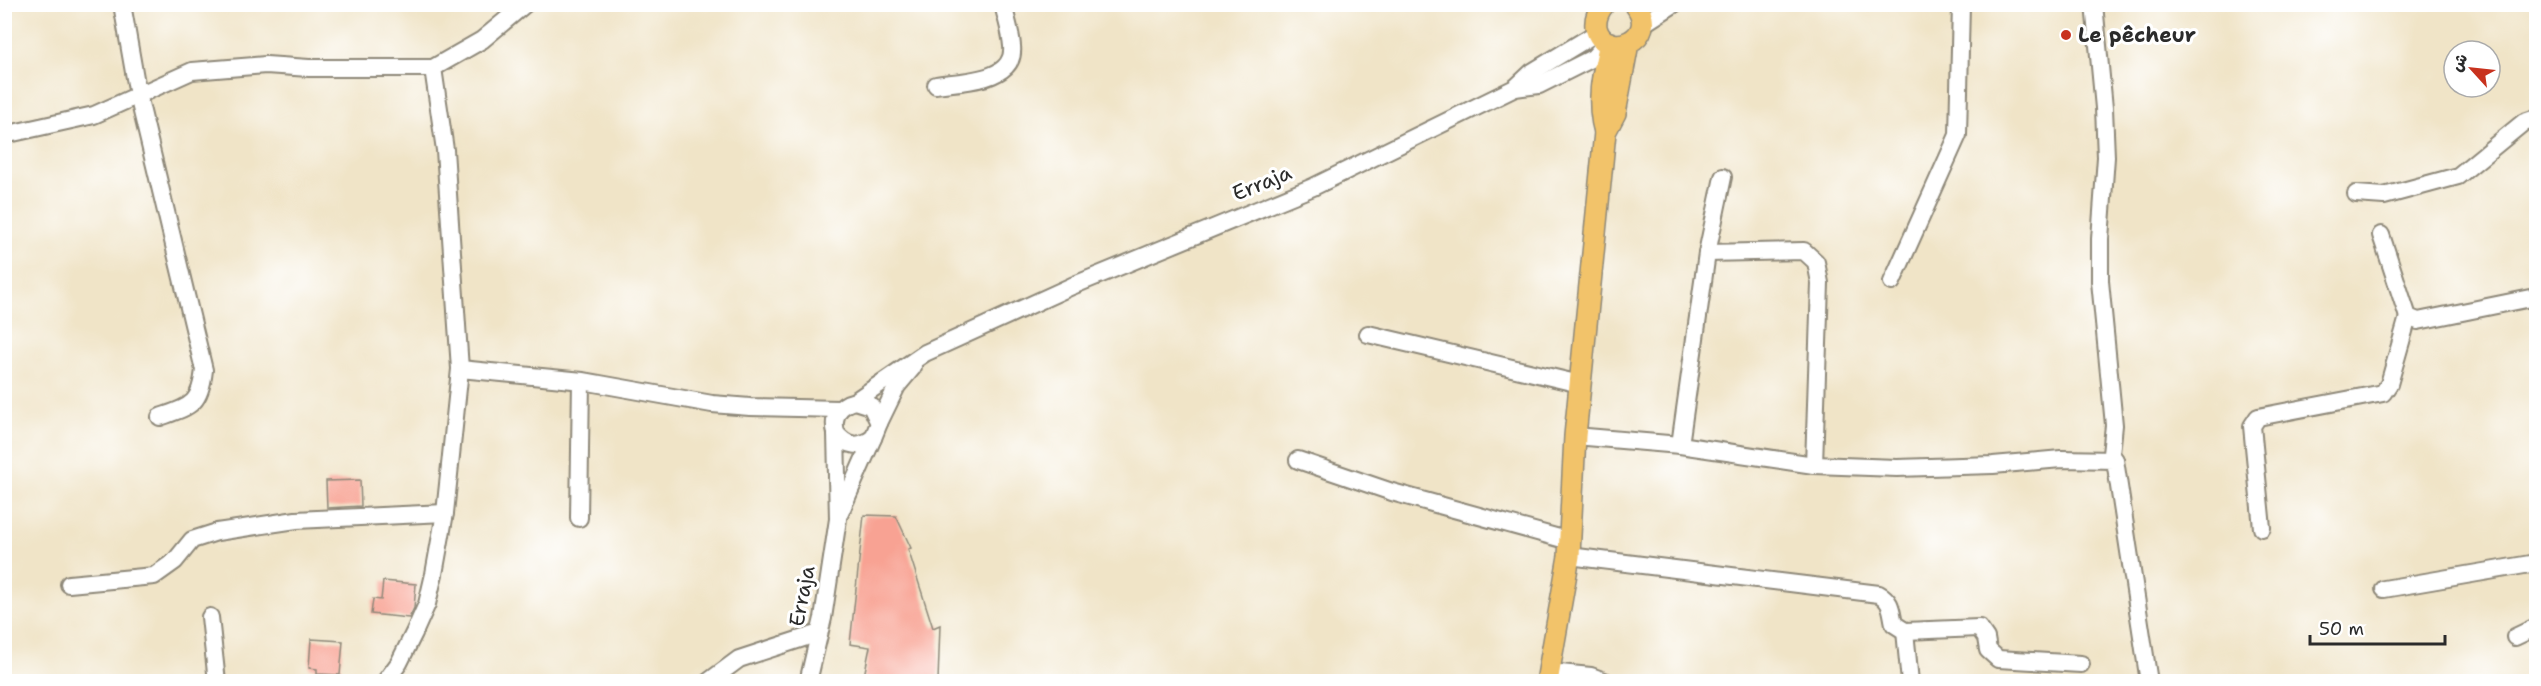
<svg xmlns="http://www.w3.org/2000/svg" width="2541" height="686" viewBox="0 0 2541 686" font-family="'Shantell Sans','Playpen Sans Arabic',sans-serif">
<rect width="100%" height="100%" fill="#fff"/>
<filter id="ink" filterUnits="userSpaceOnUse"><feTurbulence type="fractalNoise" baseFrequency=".0167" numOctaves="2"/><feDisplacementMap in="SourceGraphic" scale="12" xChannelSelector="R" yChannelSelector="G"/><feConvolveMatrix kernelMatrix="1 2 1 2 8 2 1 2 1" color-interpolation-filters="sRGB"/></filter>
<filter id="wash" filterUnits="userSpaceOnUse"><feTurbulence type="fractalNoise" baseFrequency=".008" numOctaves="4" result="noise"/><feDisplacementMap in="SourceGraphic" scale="24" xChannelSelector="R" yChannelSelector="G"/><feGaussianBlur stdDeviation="1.35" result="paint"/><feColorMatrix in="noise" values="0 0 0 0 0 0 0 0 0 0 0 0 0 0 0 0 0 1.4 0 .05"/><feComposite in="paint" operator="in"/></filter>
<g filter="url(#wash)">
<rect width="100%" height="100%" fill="#f0e4c7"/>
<g id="blocks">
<g fill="#f8a293">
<polygon points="360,480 361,506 327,508 326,481"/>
<polygon points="864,515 896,516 911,548 908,549 933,628 940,625 938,681 863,681 870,647 850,644"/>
<polygon points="383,581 416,584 414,608 409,618 371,614 373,599 381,600"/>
<polygon points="311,639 343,641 340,675 317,674 317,669 309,668"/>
</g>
</g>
</g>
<g filter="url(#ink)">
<use href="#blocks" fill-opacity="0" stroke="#8e8879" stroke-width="1.5"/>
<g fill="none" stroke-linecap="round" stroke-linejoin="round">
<g stroke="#8e8879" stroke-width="20">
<g id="minor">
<path d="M122,4L138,95L204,370C200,405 191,406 160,417"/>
<polyline points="2094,4 2104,108 2106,157 2100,239 2100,281 2114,425 2111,454 2115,460"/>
<polyline points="1643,24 1674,4"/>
<path d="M936,85C961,81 1016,82 1012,46C1011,32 1006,18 1003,4"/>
<polyline points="1515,88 1532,72 1598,32"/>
<polyline points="4,135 94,115 192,71 266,65 309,68 433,68"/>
<polyline points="2356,194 2384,196 2458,176 2524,122 2536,118"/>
<polyline points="2381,235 2408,317 2418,321 2536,297"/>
<polyline points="1707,253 1804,251 1816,262 1820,283 1814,465"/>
<polyline points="1892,282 1958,135 1961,4"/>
<polyline points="1368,334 1580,384"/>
<polyline points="460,369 583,381 712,404 750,407 839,409"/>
<path d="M855,401L871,406L879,423L873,438C859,448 847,447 836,433C832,417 838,405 855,401L925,353L1072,286L1313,187L1515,88L1539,85L1593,58L1607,42"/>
<polyline points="879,423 897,386 913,367"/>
<polyline points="1575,436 1680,445 1814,465 1897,468 1993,465 2061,459 2115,460 2149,682"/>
<polyline points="1680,445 1707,253 1723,177"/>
<polyline points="1298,460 1392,492 1570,541"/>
<polyline points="840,513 873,438"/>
<polyline points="579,518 581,381"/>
<polyline points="2262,528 2252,426 2258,417 2383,393 2389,384 2408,317"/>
<path d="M1569,556L1879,594C1892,601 1891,611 1894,624L1905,631L1910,682"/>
<polyline points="69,584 154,576 175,561 192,540 217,532 296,520 445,513"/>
<polyline points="2384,589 2536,563"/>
<polyline points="210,617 217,682"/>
<polyline points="1905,631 1979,628 1986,638 1988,650 1998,659 2081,664"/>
<polyline points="2515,637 2536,627"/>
<polyline points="1549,672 1591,676 1607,682"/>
<polyline points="385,682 399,663 414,633 427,604 434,574 445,513 460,369 445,150 433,68 482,40 525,4"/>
<polyline points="708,682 739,659 819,633"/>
<polyline points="808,682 823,618 838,519 836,433"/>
</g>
</g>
<g stroke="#8e8879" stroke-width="24">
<g id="major">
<path d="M1604,4C1598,11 1595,18 1596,27C1603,62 1663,40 1635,4"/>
<path d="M1605,132C1596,102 1603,73 1610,43"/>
<polyline points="1547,682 1569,556 1575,436 1605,132 1615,113 1628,43"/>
</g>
</g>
<use href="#minor" stroke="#fff" stroke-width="16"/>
<use href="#major" stroke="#f2c36a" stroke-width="21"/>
</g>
</g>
<circle fill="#c8321e" stroke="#fff" stroke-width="2" cx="2066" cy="35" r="6"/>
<g text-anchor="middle" stroke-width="6" stroke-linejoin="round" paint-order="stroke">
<g font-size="21" font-weight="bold" fill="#2b2b2b" stroke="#fff" text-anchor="start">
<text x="2078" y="42">Le pêcheur</text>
</g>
<g font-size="21" fill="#2b2b2b" stroke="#fff">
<text transform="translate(1262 183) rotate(-22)" y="7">Erraja</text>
<text transform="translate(802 596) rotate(-79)" y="7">Erraja</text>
</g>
</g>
<rect width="2541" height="686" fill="none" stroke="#fff" stroke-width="24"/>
<g transform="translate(2472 69) rotate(297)"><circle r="28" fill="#ffffff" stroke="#aaaaaa" stroke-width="1.5"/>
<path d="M0-4.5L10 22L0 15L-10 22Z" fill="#c8321e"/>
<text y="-9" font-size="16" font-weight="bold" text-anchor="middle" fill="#2b2b2b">ش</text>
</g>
<path d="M2310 635v9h135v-9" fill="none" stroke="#2b2b2b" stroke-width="3"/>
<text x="2319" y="635" font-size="18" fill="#2b2b2b" stroke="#ffffff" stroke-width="4.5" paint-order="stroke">50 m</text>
</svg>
